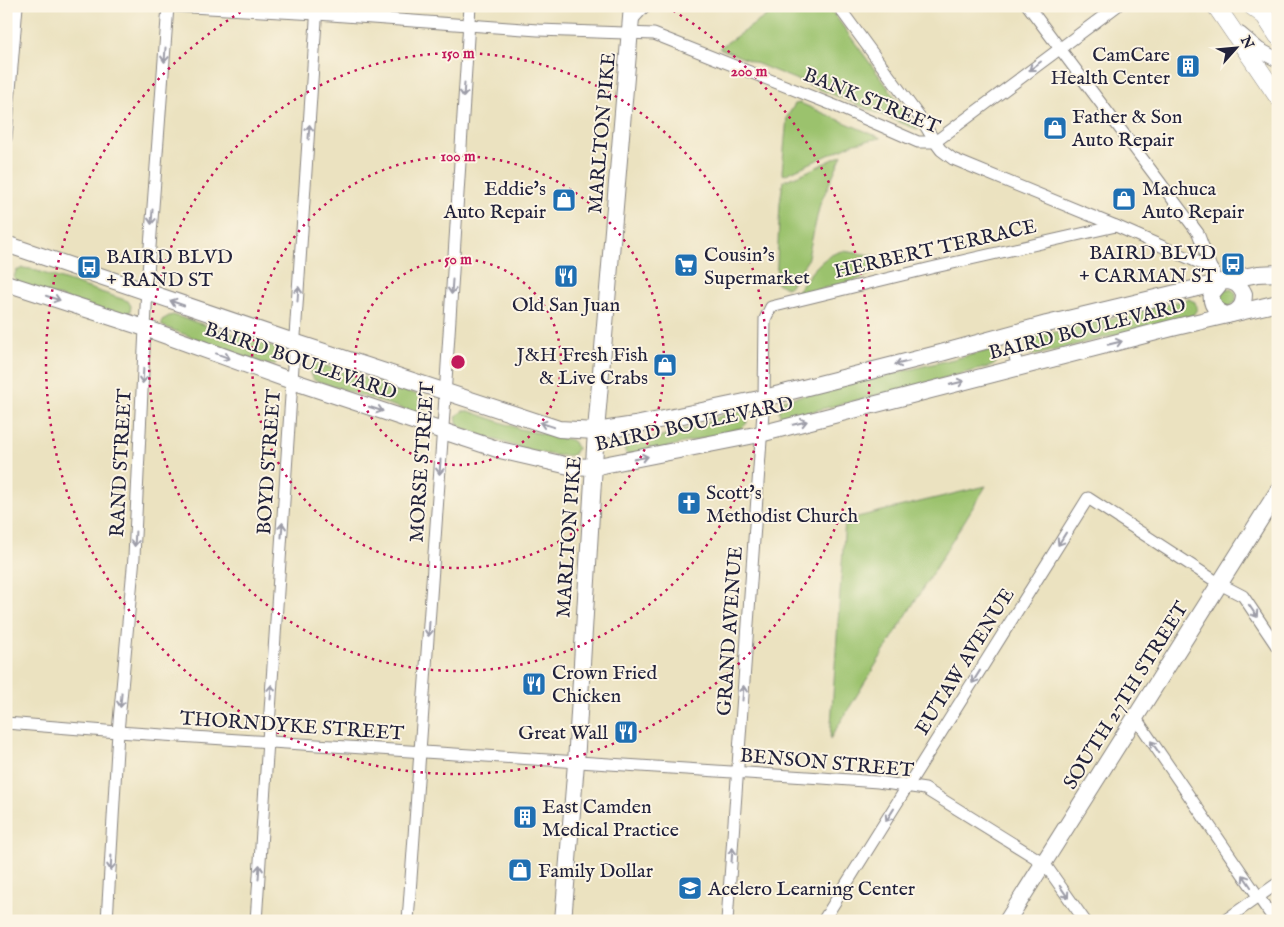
<svg xmlns="http://www.w3.org/2000/svg" width="1284" height="927" viewBox="0 0 1284 927" font-family="'IM FELL English',serif">
<rect width="100%" height="100%" fill="#fcf5e5"/>
<filter id="ink" filterUnits="userSpaceOnUse"><feTurbulence type="fractalNoise" baseFrequency=".02" numOctaves="2"/><feDisplacementMap in="SourceGraphic" scale="10" xChannelSelector="R" yChannelSelector="G"/><feConvolveMatrix kernelMatrix="1 2 1 2 8 2 1 2 1" color-interpolation-filters="sRGB"/></filter>
<filter id="wash" filterUnits="userSpaceOnUse"><feTurbulence type="fractalNoise" baseFrequency=".0096" numOctaves="4" result="noise"/><feDisplacementMap in="SourceGraphic" scale="20" xChannelSelector="R" yChannelSelector="G"/><feGaussianBlur stdDeviation="1.12" result="paint"/><feColorMatrix in="noise" values="0 0 0 0 0 0 0 0 0 0 0 0 0 0 0 0 0 1.4 0 .05"/><feComposite in="paint" operator="in"/></filter>
<g filter="url(#wash)">
<rect width="100%" height="100%" fill="#ebe2c0"/>
<g fill="#9bc26d" stroke="#5e7254">
<polygon points="781,6 828,6 919,130 719,48"/>
<polygon points="800,103 881,138 855,143 784,175 782,172 787,117 795,104"/>
<polygon points="842,155 820,204 807,261 788,288 776,283 780,203 783,181 804,173"/>
<path d="M843,251L878,256L872,273L860,279L793,296C807,279 820,255 843,251Z"/>
<polygon points="23,268 31,269 128,301 131,306 130,312 124,316 17,284 14,277 16,271"/>
<polygon points="1225,289 1231,289 1236,293 1236,302 1228,307 1220,303 1219,295"/>
<path d="M1189,299L1195,302L1197,309L1193,315L1036,355L1030,354C1026,348 1026,344 1031,338Z"/>
<polygon points="173,315 273,347 278,352 279,360 275,364 267,365 162,326 162,320 169,316"/>
<path d="M991,350L997,354L996,363L992,366L786,418L780,416C778,409 779,406 783,400Z"/>
<path d="M319,364L422,396L426,401C426,409 424,412 415,413L314,380L310,373L312,365Z"/>
<path d="M462,411H469L520,429L571,440L574,442L577,448L574,454C557,463 484,436 464,429L458,425L456,417Z"/>
<polygon points="737,411 743,412 747,417 747,423 742,428 644,453 628,455 625,452 625,448 628,445 699,426 727,413"/>
<polygon points="986,486 830,739 845,520"/>
</g>
</g>
<g filter="url(#ink)">
<g fill="none" stroke-linecap="round" stroke-linejoin="round">
<g stroke="#86827e" stroke-width="13">
<g id="minor">
<polyline points="173,6 317,14 538,30 654,34 838,107 918,142 935,142 941,150 953,159 1116,226 1211,268"/>
<polyline points="838,6 923,122 935,142 1117,6"/>
<polyline points="1028,6 1198,233 1211,268 1214,272"/>
<polyline points="632,20 645,6"/>
<polyline points="6,138 17,6"/>
<polyline points="1008,334 1018,367"/>
<polyline points="1135,717 1275,921"/>
<polyline points="6,723 118,732 822,778 878,782 925,789 1044,863 1085,921"/>
<polyline points="107,921 118,732 134,557 147,287 168,6"/>
<polyline points="256,921 317,6"/>
<polyline points="408,921 444,412 470,6"/>
<polyline points="727,921 764,398 765,319 771,307 779,305 931,268 1116,226"/>
<polyline points="823,921 1088,498 1220,584 1243,596 1278,648"/>
<polyline points="1224,921 1278,883"/>
</g>
</g>
<g stroke="#86827e" stroke-width="16">
<polyline id="tertiary" points="1240,34 1259,50 1278,60"/>
</g>
<g stroke="#86827e" stroke-width="18">
<g id="secondary">
<polyline points="6,244 294,342 559,429 596,431 635,425 764,398 941,353 1047,324 1243,277 1258,274 1278,273"/>
<path d="M1225,281C1235,281 1240,285 1244,294C1244,305 1240,311 1231,314"/>
<path d="M1221,282L1212,293C1210,304 1216,312 1227,315"/>
<polyline points="6,283 145,328 292,381 500,450 569,466 593,467 760,434 1172,328 1278,303"/>
<polyline points="563,921 576,763 596,431 632,6"/>
<polyline points="1007,921 1278,491"/>
</g>
</g>
<g stroke="#86827e" stroke-width="19">
<g id="primary">
<polyline points="1216,6 1278,97"/>
<polyline points="1252,6 1265,16 1278,36"/>
</g>
</g>
<use href="#minor" stroke="#fff" stroke-width="11"/>
<use href="#tertiary" stroke="#fff" stroke-width="14"/>
<use href="#secondary" stroke="#fff" stroke-width="16"/>
<use href="#primary" stroke="#fff" stroke-width="18"/>
</g>
<defs><path id="oneway-shaft" d="M-6 0H5M1.5-3L5.5 0L1.5 3" fill="none" stroke-width="1.6" stroke-linecap="round" stroke-linejoin="round" transform="scale(1.25)"/></defs>
<g stroke="#9c9ca7">
<use href="#oneway-shaft" transform="translate(165 55) rotate(94)"/>
<use href="#oneway-shaft" transform="translate(1035 66) rotate(143)"/>
<use href="#oneway-shaft" transform="translate(464 90) rotate(94)"/>
<use href="#oneway-shaft" transform="translate(309 132) rotate(-86)"/>
<use href="#oneway-shaft" transform="translate(152 217) rotate(94)"/>
<use href="#oneway-shaft" transform="translate(452 287) rotate(94)"/>
<use href="#oneway-shaft" transform="translate(298 294) rotate(-86)"/>
<use href="#oneway-shaft" transform="translate(53 298) rotate(18)"/>
<use href="#oneway-shaft" transform="translate(177 303) rotate(-161)"/>
<use href="#oneway-shaft" transform="translate(1115 343) rotate(-14)"/>
<use href="#oneway-shaft" transform="translate(223 356) rotate(20)"/>
<use href="#oneway-shaft" transform="translate(902 363) rotate(166)"/>
<use href="#oneway-shaft" transform="translate(143 376) rotate(93)"/>
<use href="#oneway-shaft" transform="translate(957 383) rotate(-14)"/>
<use href="#oneway-shaft" transform="translate(376 409) rotate(18)"/>
<use href="#oneway-shaft" transform="translate(800 423) rotate(-14)"/>
<use href="#oneway-shaft" transform="translate(547 425) rotate(-162)"/>
<use href="#oneway-shaft" transform="translate(641 458) rotate(-12)"/>
<use href="#oneway-shaft" transform="translate(440 467) rotate(94)"/>
<use href="#oneway-shaft" transform="translate(282 530) rotate(-86)"/>
<use href="#oneway-shaft" transform="translate(135 539) rotate(93)"/>
<use href="#oneway-shaft" transform="translate(1062 539) rotate(122)"/>
<use href="#oneway-shaft" transform="translate(1253 611) rotate(56)"/>
<use href="#oneway-shaft" transform="translate(429 629) rotate(94)"/>
<use href="#oneway-shaft" transform="translate(976 677) rotate(122)"/>
<use href="#oneway-shaft" transform="translate(271 692) rotate(-86)"/>
<use href="#oneway-shaft" transform="translate(743 693) rotate(-86)"/>
<use href="#oneway-shaft" transform="translate(121 700) rotate(95)"/>
<use href="#oneway-shaft" transform="translate(1155 747) rotate(-125)"/>
<use href="#oneway-shaft" transform="translate(890 815) rotate(122)"/>
<use href="#oneway-shaft" transform="translate(732 855) rotate(-86)"/>
<use href="#oneway-shaft" transform="translate(111 863) rotate(93)"/>
<use href="#oneway-shaft" transform="translate(259 872) rotate(-86)"/>
<use href="#oneway-shaft" transform="translate(1247 881) rotate(-124)"/>
<use href="#oneway-shaft" transform="translate(1064 892) rotate(55)"/>
</g>
</g>
<g fill="none" stroke="#c2185b" stroke-width="2.5" stroke-dasharray="2.5 5">
<circle cx="458" cy="362" r="103"/>
<circle cx="458" cy="362" r="206"/>
<circle cx="458" cy="362" r="309"/>
<path d="M667 7A412 412 0 1 1 249 7"/>
</g>
<defs>
<g id="building-square" transform="scale(1.25)"><rect x="-9" y="-9" width="18" height="18" rx="4" fill="#1f6fb2" stroke="#fcf5e5"/><path d="M-4-6H4V6H1V3H-1V6H-4ZM-2.5-4.3h1.7v1.8h-1.7ZM.8-4.3h1.7v1.8H.8ZM-2.5-1h1.7V.8h-1.7ZM.8-1h1.7V.8H.8Z" fill="#fff"/></g>
<g id="shop-square" transform="scale(1.25)"><rect x="-9" y="-9" width="18" height="18" rx="4" fill="#1f6fb2" stroke="#fcf5e5"/><path d="M-5-2.5h2.3a2.7 3.5 0 0 1 5.4 0H5L5.5 6h-11ZM-1.5-2.5h3a1.5 2.3 0 0 0-3 0Z" fill="#fff"/></g>
<g id="bus-square" transform="scale(1.25)"><rect x="-9" y="-9" width="18" height="18" rx="4" fill="#1f6fb2" stroke="#fcf5e5"/><path d="M-5-6H5V4H4V6H2V4H-2V6H-4V4H-5ZM-3.5-4V0h7V-4ZM-3.5 1.2v1.5H-2V1.2ZM2 1.2v1.5H3.5V1.2Z" fill="#fff"/></g>
<g id="supermarket-square" transform="scale(1.25)"><rect x="-9" y="-9" width="18" height="18" rx="4" fill="#1f6fb2" stroke="#fcf5e5"/><path d="M-6-5.5h2.5l.6 2H6L4.5 2H-2.5L-4.4-4H-6ZM-1.5 3.2a1.3 1.3 0 1 0 .1 0ZM3 3.2a1.3 1.3 0 1 0 .1 0Z" fill="#fff"/></g>
<g id="restaurant-square" transform="scale(1.25)"><rect x="-9" y="-9" width="18" height="18" rx="4" fill="#1f6fb2" stroke="#fcf5e5"/><path d="M-5-6h1v4h1v-4h1v4h1v-4h1v5L-1.5 .5V6h-2V.5L-5-1ZM5-6V6H3V1.5H1.5Q1.5-4 5-6Z" fill="#fff"/></g>
<g id="church-square" transform="scale(1.25)"><rect x="-9" y="-9" width="18" height="18" rx="4" fill="#1f6fb2" stroke="#fcf5e5"/><path d="M-1.2-6h2.4v3.5h3.3v2.4h-3.3V6h-2.4V-.1h-3.3v-2.4h3.3Z" fill="#fff"/></g>
<g id="school-square" transform="scale(1.25)"><rect x="-9" y="-9" width="18" height="18" rx="4" fill="#1f6fb2" stroke="#fcf5e5"/><path d="M0-5L7-2L0 1L-7-2ZM-4 1L0 2.5L4 1V4Q0 6-4 4Z" fill="#fff"/></g>
</defs>
<g fill-rule="evenodd">
<use href="#building-square" x="1188" y="66"/>
<use href="#shop-square" x="1055" y="128"/>
<use href="#shop-square" x="1124" y="199"/>
<use href="#shop-square" x="564" y="200"/>
<use href="#bus-square" x="1233" y="264"/>
<use href="#supermarket-square" x="686" y="265"/>
<use href="#bus-square" x="89" y="267"/>
<use href="#restaurant-square" x="566" y="276"/>
<use href="#shop-square" x="665" y="365"/>
<use href="#church-square" x="689" y="503"/>
<use href="#restaurant-square" x="534" y="684"/>
<use href="#restaurant-square" x="626" y="732"/>
<use href="#building-square" x="525" y="817"/>
<use href="#shop-square" x="520" y="870"/>
<use href="#school-square" x="690" y="888"/>
</g>
<g text-anchor="middle" stroke-width="4" stroke-linejoin="round" paint-order="stroke">
<g font-size="20" fill="#22223b" stroke="#fcf5e5" text-anchor="start">
<text x="1170" y="61" text-anchor="end">CamCare<tspan x="1170" dy="23">Health Center</tspan></text>
<text x="1072" y="123">Father &amp; Son<tspan x="1072" dy="23">Auto Repair</tspan></text>
<text x="546" y="195" text-anchor="end">Eddie's<tspan x="546" dy="23">Auto Repair</tspan></text>
<text x="1142" y="195">Machuca<tspan x="1142" dy="23">Auto Repair</tspan></text>
<text x="1216" y="259" text-anchor="end">BAIRD BLVD<tspan x="1216" dy="23">+ CARMAN ST</tspan></text>
<text x="704" y="261">Cousin's<tspan x="704" dy="23">Supermarket</tspan></text>
<text x="106" y="263">BAIRD BLVD<tspan x="106" dy="23">+ RAND ST</tspan></text>
<text x="566" y="311" text-anchor="middle">Old San Juan</text>
<text x="648" y="361" text-anchor="end">J&amp;H Fresh Fish<tspan x="648" dy="23">&amp; Live Crabs</tspan></text>
<text x="706" y="499">Scott's<tspan x="706" dy="23">Methodist Church</tspan></text>
<text x="552" y="679">Crown Fried<tspan x="552" dy="23">Chicken</tspan></text>
<text x="608" y="739" text-anchor="end">Great Wall</text>
<text x="542" y="813">East Camden<tspan x="542" dy="23">Medical Practice</tspan></text>
<text x="538" y="877">Family Dollar</text>
<text x="708" y="895">Acelero Learning Center</text>
</g>
<g font-size="20" fill="#22223b" stroke="#fcf5e5">
<text transform="translate(872 100) rotate(22)" y="7">BANK STREET</text>
<text transform="translate(601 133) rotate(-85)" y="7">MARLTON PIKE</text>
<text transform="translate(935 248) rotate(-13)" y="7">HERBERT TERRACE</text>
<text transform="translate(1087 328) rotate(-14)" y="7">BAIRD BOULEVARD</text>
<text transform="translate(301 360) rotate(19)" y="7">BAIRD BOULEVARD</text>
<text transform="translate(694 423) rotate(-12)" y="7">BAIRD BOULEVARD</text>
<text transform="translate(268 462) rotate(-86)" y="7">BOYD STREET</text>
<text transform="translate(421 462) rotate(-86)" y="7">MORSE STREET</text>
<text transform="translate(120 463) rotate(-87)" y="7">RAND STREET</text>
<text transform="translate(568 537) rotate(-86)" y="7">MARLTON PIKE</text>
<text transform="translate(729 631) rotate(-86)" y="7">GRAND AVENUE</text>
<text transform="translate(964 661) rotate(-58)" y="7">EUTAW AVENUE</text>
<text transform="translate(1125 695) rotate(-58)" y="7">SOUTH 27TH STREET</text>
<text transform="translate(292 725) rotate(4)" y="7">THORNDYKE STREET</text>
<text transform="translate(827 762) rotate(5)" y="7">BENSON STREET</text>
</g>
</g>
<circle cx="458" cy="362" r="8" fill="#c2185b" stroke="#fcf5e5" stroke-width="2.5"/>
<g font-size="15" text-anchor="middle" font-weight="bold" fill="#c2185b" stroke="#fcf5e5" stroke-width="4" stroke-linejoin="round" paint-order="stroke">
<text x="458" y="58">150 m</text>
<text x="749" y="76">200 m</text>
<text x="458" y="161">100 m</text>
<text x="458" y="264">50 m</text>
</g>
<rect width="1284" height="927" fill="none" stroke="#fcf5e5" stroke-width="25"/>
<g transform="translate(1236 48) rotate(63)" stroke="#fcf5e5" stroke-width="4" paint-order="stroke">
<path d="M0-4L9 19L0 12L-9 19Z" fill="#22223b"/>
<text y="-8" font-size="14" font-weight="bold" text-anchor="middle" fill="#22223b">N</text>
</g>
</svg>
